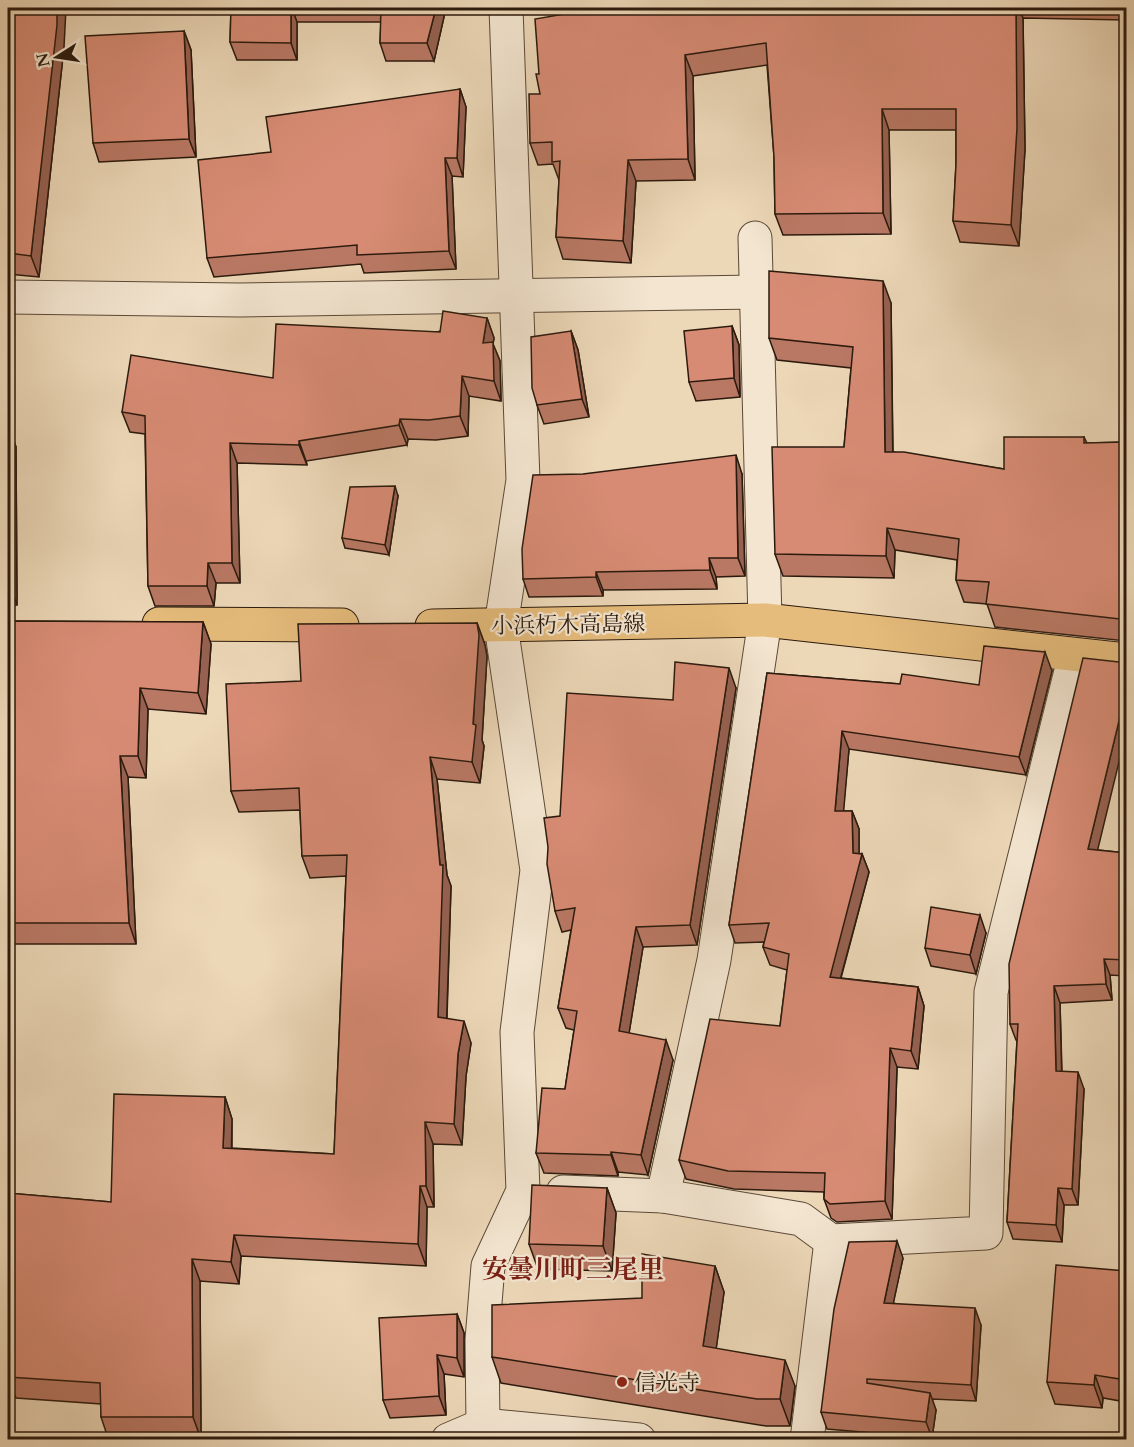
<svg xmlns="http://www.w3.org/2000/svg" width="1134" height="1447" viewBox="0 0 1134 1447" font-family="Cardo,'Noto Serif JP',serif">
<rect width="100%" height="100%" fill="#ecd7b7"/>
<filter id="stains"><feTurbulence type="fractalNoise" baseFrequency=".00333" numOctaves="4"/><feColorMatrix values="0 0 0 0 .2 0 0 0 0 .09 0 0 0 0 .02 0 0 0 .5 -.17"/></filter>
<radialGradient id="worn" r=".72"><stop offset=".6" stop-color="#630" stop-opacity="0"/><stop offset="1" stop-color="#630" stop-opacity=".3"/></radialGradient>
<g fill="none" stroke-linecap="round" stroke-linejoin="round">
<g stroke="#5b4938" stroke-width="35">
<g id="minor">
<polyline points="8,297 240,300 757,292"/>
<polyline points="563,1192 663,1196 801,1219 831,1241 986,1233 991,992 1075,655"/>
<polyline points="663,1196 714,960 765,620 755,238"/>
<polyline points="483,1425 639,1440"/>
<polyline points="448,1440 483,1425 482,1340 488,1266 523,1191 517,1032 537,870 501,626 523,480 506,8"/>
<polyline points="807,1440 831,1241"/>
</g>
</g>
<g stroke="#2b1a0d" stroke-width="35">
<g id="primary">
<polyline points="159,624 342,625"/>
<polyline points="432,626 765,620 1126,660"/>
</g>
</g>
<use href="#minor" stroke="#f3e5d0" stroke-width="33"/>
<use href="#primary" stroke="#e6bc7c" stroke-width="33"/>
</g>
<g fill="#b97864" stroke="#2b1a0d" stroke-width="1.5">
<polygon points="8,8 64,47 39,277 8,274"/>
<polygon points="231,8 446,8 434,61 386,61 380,43 381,22 297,22 297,60 237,60 230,42"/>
<polygon points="599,8 1126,8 1126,20 1023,18 1025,149 1019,246 960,242 953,221 956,164 956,130 889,130 891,234 783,235 775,214 774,157 767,65 693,76 695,180 636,181 631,263 563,259 556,237 559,180 553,164 538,165 530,143 540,94 539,74"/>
<polygon points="184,31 191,50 196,157 99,162 93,143"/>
<polygon points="460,89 466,107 463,177 452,176 456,269 364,273 361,264 214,277 207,258 271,152"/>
<polygon points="891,303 893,452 1004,469 1084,437 1087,443 1126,442 1126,641 995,627 987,604 964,602 956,580 957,560 895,550 894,578 783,576 775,554 844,447 851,368 777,360 769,338"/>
<polygon points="487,318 494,338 493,344 500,361 501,401 469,396 468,436 436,440 408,439 407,445 306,461 307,465 237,463 240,583 216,583 214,606 155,606 148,586 145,434 130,432 122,412 273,378"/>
<polygon points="732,326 739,345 740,397 696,401 689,382"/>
<polygon points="571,331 578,350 589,417 544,424 537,405"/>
<polygon points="8,425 16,447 17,605 8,606"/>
<polygon points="742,474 745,576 716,577 717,589 603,590 603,596 529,597 523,579"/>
<polygon points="398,496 389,555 345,548 342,538"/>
<polygon points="8,621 203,622 211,644 206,714 148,709 146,778 128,777 136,944 8,944"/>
<polygon points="477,623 485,645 487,656 482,740 484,746 480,783 437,779 447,875 451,886 447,1018 471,1043 466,1076 462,1145 433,1144 434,1207 427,1207 426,1266 241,1256 239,1284 200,1281 201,1439 108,1438 101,1417 101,1404 16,1398 8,1377 9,1360 8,1360 8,1193 111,1202 225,1097 232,1119 232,1148 334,1154 346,876 310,878 302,856 300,810 239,812 231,791 301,681"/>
<polygon points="1052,671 1026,775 849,749 843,811 852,811 859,829 859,854 862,854 869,872 841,978 918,987 924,1006 918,1069 897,1067 892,1219 837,1222 831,1218 824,1199 824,1192 734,1189 686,1179 679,1160 780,1026 787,970 770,965 763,947 764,942 735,943 729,925 767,673 900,684 979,685"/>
<polygon points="736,688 697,945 643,947 629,1033 673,1060 648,1175 618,1172 618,1176 544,1173 536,1153 565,1089 574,1030 566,1028 558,1008 571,930 562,932 555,911 560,816 673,700"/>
<polygon points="1098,850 1126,853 1126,976 1110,975 1112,1000 1060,1003 1062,1071 1084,1089 1078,1205 1064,1205 1062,1242 1013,1239 1007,1222 1017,1040 1016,1040 1010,1024"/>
<polygon points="986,933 976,974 931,966 925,948"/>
<polygon points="607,1188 616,1213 612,1271 538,1269 529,1244"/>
<polygon points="903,1258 893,1303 981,1325 976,1401 932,1399 936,1410 932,1438 827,1429 821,1412"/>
<polygon points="715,1266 724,1292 716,1349 795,1386 790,1426 766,1426 501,1383 492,1357 642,1298"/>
<polygon points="1126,1271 1126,1402 1103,1398 1102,1408 1055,1404 1047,1382"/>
<polygon points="457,1314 464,1333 464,1377 444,1374 446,1415 390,1418 383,1400"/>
</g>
<g fill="#966151" stroke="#2b1a0d" stroke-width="1.5">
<polygon points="57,8 66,8 64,47 39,277 31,256"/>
<polygon points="291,8 292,8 297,22 297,60 291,43"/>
<polygon points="436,8 446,8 434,61 427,43"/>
<polygon points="1016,8 1019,8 1023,18 1025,149 1019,246 1011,225"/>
<polygon points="184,31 191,50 196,157 189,139"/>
<polygon points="685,55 693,76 695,180 688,159"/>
<polygon points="460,89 466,107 463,177 457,158"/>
<polygon points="882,109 889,130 891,234 883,213"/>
<polygon points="445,158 452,176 456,269 449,251"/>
<polygon points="628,160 636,181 631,263 623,241"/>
<polygon points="883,281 891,303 893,474 885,452"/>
<polygon points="487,318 494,338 493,344 500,361 501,401 494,381 483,343"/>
<polygon points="732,326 739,345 740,397 734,378"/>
<polygon points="571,331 578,350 589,417 582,399"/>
<polygon points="462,376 469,396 468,436 460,416"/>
<polygon points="400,419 408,439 407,445 399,425"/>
<polygon points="8,425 16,447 17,605 9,584"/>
<polygon points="299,441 306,461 307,465 299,445"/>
<polygon points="230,443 237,463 240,583 232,563"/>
<polygon points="736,455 742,474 745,576 738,558"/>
<polygon points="395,486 398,496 389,555 385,545"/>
<polygon points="887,528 895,550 894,578 886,556"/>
<polygon points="709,558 716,577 717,589 710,570"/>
<polygon points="208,563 216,583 214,606 207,586"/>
<polygon points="596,572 603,590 603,596 596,577"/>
<polygon points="203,622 211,644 206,714 198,693"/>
<polygon points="477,623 485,645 487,656 482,740 484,746 480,783 472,762"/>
<polygon points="1045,652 1052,671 1026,775 1019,757"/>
<polygon points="729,668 736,688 697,945 690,925"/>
<polygon points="140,688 148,709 146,778 138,756"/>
<polygon points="1126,692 1126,733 1094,865 1088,849"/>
<polygon points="842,731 849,749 842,830 835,811"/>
<polygon points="120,756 128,777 136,944 129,923"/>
<polygon points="430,757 437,779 447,875 451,886 446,1038 438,1017 440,865"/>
<polygon points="852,811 859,829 859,865 862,854 869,872 836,995 830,977 853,853"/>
<polygon points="980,915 986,933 976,974 970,955"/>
<polygon points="636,927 643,947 626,1052 619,1031"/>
<polygon points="1104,959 1110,975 1112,1000 1106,984"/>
<polygon points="1054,986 1060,1003 1062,1088 1056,1071"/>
<polygon points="918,987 924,1006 918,1069 911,1051"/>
<polygon points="464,1021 471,1043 466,1076 462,1145 454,1124 458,1054"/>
<polygon points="666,1040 673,1060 648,1175 641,1155"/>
<polygon points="890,1048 897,1067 892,1219 885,1201"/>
<polygon points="1078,1072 1084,1089 1078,1205 1072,1189"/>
<polygon points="225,1097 232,1119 231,1169 223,1148"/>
<polygon points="425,1122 433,1144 434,1207 426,1186"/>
<polygon points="611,1152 618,1172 618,1176 611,1155"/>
<polygon points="420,1186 427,1207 426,1266 418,1244"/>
<polygon points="607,1188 616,1213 612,1271 603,1246"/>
<polygon points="1058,1188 1064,1205 1062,1242 1056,1225"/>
<polygon points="234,1235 241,1256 239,1284 231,1262"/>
<polygon points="897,1241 903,1258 890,1319 884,1303"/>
<polygon points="192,1259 200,1281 201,1439 193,1417"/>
<polygon points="715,1266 724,1292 713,1372 703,1346"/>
<polygon points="975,1308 981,1325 976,1401 971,1385"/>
<polygon points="457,1314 464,1333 464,1377 457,1358"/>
<polygon points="437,1355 444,1374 446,1415 439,1396"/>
<polygon points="785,1360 795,1386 790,1426 780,1399"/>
<polygon points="1095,1375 1103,1398 1102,1408 1094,1385"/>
<polygon points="930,1393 936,1410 932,1438 926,1422"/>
</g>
<g fill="#d78b74" stroke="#2b1a0d" stroke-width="1.5">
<polygon points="8,8 57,8 57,25 31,256 8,253"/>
<polygon points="231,8 291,8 291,43 230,42"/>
<polygon points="381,8 436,8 427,43 380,43"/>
<polygon points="599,8 1016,8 1017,128 1011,225 953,221 956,164 956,109 882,109 883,213 775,214 774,157 766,43 685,55 688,159 628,160 623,241 556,237 560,161 552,162 552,142 530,143 529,94 540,94 536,74 539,74 535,19"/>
<polygon points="184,31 189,139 93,143 85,36"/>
<polygon points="460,89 457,158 445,158 449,251 357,255 357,245 207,258 198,160 271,152 266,117"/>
<polygon points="769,271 883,281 885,452 904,452 1004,469 1004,437 1084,437 1084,443 1126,442 1126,622 1120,619 986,604 989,582 956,580 959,539 887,528 886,556 775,554 772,447 844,447 853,347 769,338"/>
<polygon points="443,311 487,318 483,343 493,342 494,381 462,376 460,416 429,420 400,419 399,425 299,441 299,445 230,443 232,563 208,563 207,586 148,586 145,416 122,412 131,355 273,378 276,324 440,332"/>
<polygon points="732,326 734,378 689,382 684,331"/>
<polygon points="571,331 582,399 537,405 532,388 531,337"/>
<polygon points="8,425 9,584 8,584"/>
<polygon points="736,455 738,558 709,558 710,570 596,572 596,577 523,579 522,549 533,475 583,474"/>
<polygon points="395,486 385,545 342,538 350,487"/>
<polygon points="8,621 203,622 198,693 140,688 138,756 120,756 129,923 8,923"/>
<polygon points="477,623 479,635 473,724 476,725 472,762 430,757 440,865 443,865 438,1017 464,1021 458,1054 454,1124 425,1122 426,1186 420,1186 418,1244 234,1235 231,1262 192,1259 193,1417 101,1417 100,1383 8,1377 10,1339 8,1339 8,1193 111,1202 114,1094 225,1097 223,1148 334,1154 347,855 302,856 299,788 231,791 226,684 301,681 298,624"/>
<polygon points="984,646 1045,652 1019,757 842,731 835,811 852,811 853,853 862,854 830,977 918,987 911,1051 890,1048 885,1201 830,1204 824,1199 825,1173 728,1171 679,1160 710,1019 780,1026 789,954 763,947 769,923 729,925 767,673 900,684 902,674 979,685"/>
<polygon points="1083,658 1119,662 1126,661 1126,692 1088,849 1126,853 1126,960 1104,959 1106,984 1054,986 1056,1071 1078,1072 1072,1189 1058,1188 1056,1225 1007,1222 1018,1024 1010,1024 1009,964"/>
<polygon points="675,662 729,668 690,925 636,927 619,1031 666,1040 641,1155 611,1152 611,1155 536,1153 542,1088 565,1089 577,1011 558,1008 575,908 555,911 547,864 548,847 544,818 560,816 567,693 673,700"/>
<polygon points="931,907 980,915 970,955 925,948"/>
<polygon points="532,1185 607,1188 603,1246 529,1244"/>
<polygon points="897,1241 884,1303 975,1308 971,1385 867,1379 867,1383 930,1393 926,1422 821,1412 834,1309 849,1242"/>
<polygon points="642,1254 715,1266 703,1346 785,1360 780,1399 757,1399 492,1357 492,1305 642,1298"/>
<polygon points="1056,1265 1126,1271 1126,1380 1095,1375 1094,1385 1047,1382"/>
<polygon points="457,1314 457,1358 437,1355 439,1396 383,1400 379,1318"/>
</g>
<circle fill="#8f2418" stroke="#f3e5d0" stroke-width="2" cx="622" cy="1382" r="6"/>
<g text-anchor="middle" stroke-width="4.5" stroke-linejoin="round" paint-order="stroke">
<g font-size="22" fill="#2b1a0d" stroke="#f3e5d0">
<text transform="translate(568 624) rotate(-1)" y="8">小浜朽木高島線</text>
</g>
<g font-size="22" fill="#2b1a0d" stroke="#f3e5d0" text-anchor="start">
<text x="634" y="1390">信光寺</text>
</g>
<g font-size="26" font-weight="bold" fill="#7a1f14" stroke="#f3e5d0">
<text x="573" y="1278">安曇川町三尾里</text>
</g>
</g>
<rect width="1134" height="1447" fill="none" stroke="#ecd7b7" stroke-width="30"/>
<rect x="9" y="9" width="1116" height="1429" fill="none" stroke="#2b1a0d" stroke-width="3"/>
<rect x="15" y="15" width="1104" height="1417" fill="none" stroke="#2b1a0d" stroke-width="1.5"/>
<g transform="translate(57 57) rotate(258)" stroke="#f3e5d0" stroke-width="4.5" paint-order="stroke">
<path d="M0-4.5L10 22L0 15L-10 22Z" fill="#2b1a0d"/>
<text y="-9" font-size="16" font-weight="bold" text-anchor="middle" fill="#2b1a0d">N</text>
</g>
<rect width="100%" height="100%" filter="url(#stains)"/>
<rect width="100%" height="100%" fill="url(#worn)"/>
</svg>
